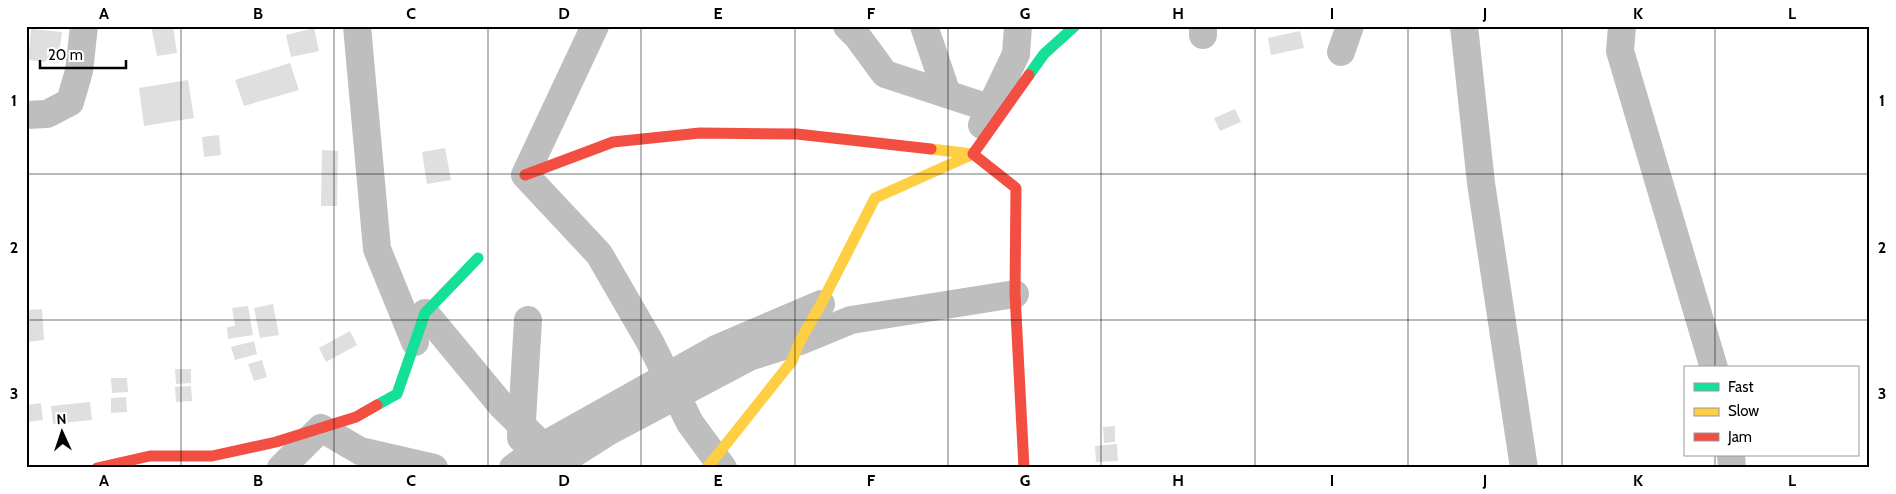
<svg xmlns="http://www.w3.org/2000/svg" width="1896" height="494" viewBox="0 0 1896 494" font-family="Cabin,sans-serif">
<rect width="100%" height="100%" fill="#fff"/>
<g fill="#dfdfdf">
<polygon points="151,26 173,26 177,53 157,56"/>
<polygon points="314,28 319,51 291,57 286,35"/>
<polygon points="31,29 62,32 58,63 28,60"/>
<polygon points="1300,31 1304,48 1271,55 1268,38"/>
<polygon points="290,63 299,90 244,106 235,80"/>
<polygon points="188,80 194,118 144,126 139,88"/>
<polygon points="1235,109 1241,122 1220,131 1214,118"/>
<polygon points="219,135 221,155 204,157 202,137"/>
<polygon points="445,148 451,180 427,184 422,152"/>
<polygon points="322,150 338,151 337,206 321,206"/>
<polygon points="273,304 279,335 260,338 254,308"/>
<polygon points="248,306 253,335 228,339 227,327 235,326 232,308"/>
<polygon points="42,309 44,340 26,342 26,310"/>
<polygon points="350,331 357,345 326,362 319,348"/>
<polygon points="254,341 257,354 235,360 231,347"/>
<polygon points="262,360 267,377 254,381 248,364"/>
<polygon points="175,369 191,369 191,383 176,384"/>
<polygon points="111,378 127,378 128,392 112,393"/>
<polygon points="191,386 192,401 176,402 175,387"/>
<polygon points="126,397 127,412 111,413 111,398"/>
<polygon points="90,402 92,420 53,424 51,406"/>
<polygon points="41,403 43,420 27,422 26,405"/>
<polygon points="1115,426 1115,442 1104,443 1103,427"/>
<polygon points="1117,444 1118,461 1096,462 1095,446"/>
</g>
<g fill="none" stroke-linecap="round" stroke-linejoin="round">
<g stroke="#bebebe" stroke-width="28">
<polyline points="357,26 377,249 415,342"/>
<polyline points="595,26 525,175 599,254 650,342 690,423 723,468"/>
<polyline points="847,26 857,36 885,74 989,108"/>
<polyline points="924,26 947,94"/>
<polyline points="1464,26 1481,183 1524,468"/>
<polyline points="1622,26 1620,51 1714,368"/>
<polyline points="1203,35 1203,26"/>
<polyline points="1341,52 1350,26"/>
<polyline points="26,115 47,114 70,102 79,71 84,26"/>
<polyline points="982,125 1016,54 1018,26"/>
<polyline points="425,313 502,406 555,458"/>
<polyline points="521,438 528,320"/>
<polyline points="1731,455 1732,468"/>
<polyline points="281,468 321,428 360,451 434,468"/>
<polyline points="513,468 543,446 718,348 821,304"/>
<polyline points="551,468 611,430 749,357 800,341 851,320 1015,294"/>
</g>
<g stroke="#16e098" stroke-width="11">
<polyline points="1029,75 1044,54 1075,26"/>
<polyline points="377,405 397,394 425,313 478,258"/>
</g>
<polyline stroke="#ffcf43" stroke-width="11" points="707,468 792,361 800,341 821,304 875,198 973,154 931,149"/>
<g stroke="#f24e42" stroke-width="11">
<polyline points="525,175 613,142 700,133 797,134 931,149"/>
<polyline points="97,468 150,456 212,456 276,442 356,417 377,405"/>
<polyline points="1024,468 1015,294 1016,188 973,154 1029,75"/>
</g>
</g>
<path fill="none" stroke="#000" stroke-width="1" stroke-opacity="0.55" d="M181,26V468M334,26V468M488,26V468M641,26V468M795,26V468M948,26V468M1101,26V468M1255,26V468M1408,26V468M1562,26V468M1715,26V368M26,174H1870M26,320H1870M1715,455V468"/>
<rect width="1896" height="494" fill="none" stroke="#ffffff" stroke-width="55"/>
<rect x="1684" y="366" width="175" height="90" fill="#ffffff" stroke="#999999"/>
<rect x="1694" y="383" width="25" height="8" fill="#16e098" stroke="#999999"/>
<text x="1728" y="392" font-size="15" fill="#000000">Fast</text>
<rect x="1694" y="408" width="25" height="8" fill="#ffcf43" stroke="#999999"/>
<text x="1728" y="416" font-size="15" fill="#000000">Slow</text>
<rect x="1694" y="433" width="25" height="8" fill="#f24e42" stroke="#999999"/>
<text x="1728" y="442" font-size="15" fill="#000000">Jam</text>
<g transform="translate(62 432) rotate(357)" stroke="#ffffff" stroke-width="4" paint-order="stroke">
<path d="M0-4L9 19L0 12L-9 19Z" fill="#000000"/>
<text y="-8" font-size="14" font-weight="bold" text-anchor="middle" fill="#000000">N</text>
</g>
<path d="M40 60v8h86v-8" fill="none" stroke="#000000" stroke-width="2.5"/>
<text x="48" y="60" font-size="15" fill="#000000" stroke="#ffffff" stroke-width="4" paint-order="stroke">20 m</text>
<rect x="28" y="28" width="1840" height="438" fill="none" stroke="#000" stroke-width="2"/>
<g font-size="16" text-anchor="middle" font-weight="bold" fill="#000">
<text x="104" y="19">A</text>
<text x="258" y="19">B</text>
<text x="411" y="19">C</text>
<text x="564" y="19">D</text>
<text x="718" y="19">E</text>
<text x="871" y="19">F</text>
<text x="1025" y="19">G</text>
<text x="1178" y="19">H</text>
<text x="1332" y="19">I</text>
<text x="1485" y="19">J</text>
<text x="1638" y="19">K</text>
<text x="1792" y="19">L</text>
<text x="14" y="106">1</text>
<text x="1882" y="106">1</text>
<text x="14" y="253">2</text>
<text x="1882" y="253">2</text>
<text x="14" y="399">3</text>
<text x="1882" y="399">3</text>
<text x="104" y="486">A</text>
<text x="258" y="486">B</text>
<text x="411" y="486">C</text>
<text x="564" y="486">D</text>
<text x="718" y="486">E</text>
<text x="871" y="486">F</text>
<text x="1025" y="486">G</text>
<text x="1178" y="486">H</text>
<text x="1332" y="486">I</text>
<text x="1485" y="486">J</text>
<text x="1638" y="486">K</text>
<text x="1792" y="486">L</text>
</g>
</svg>
